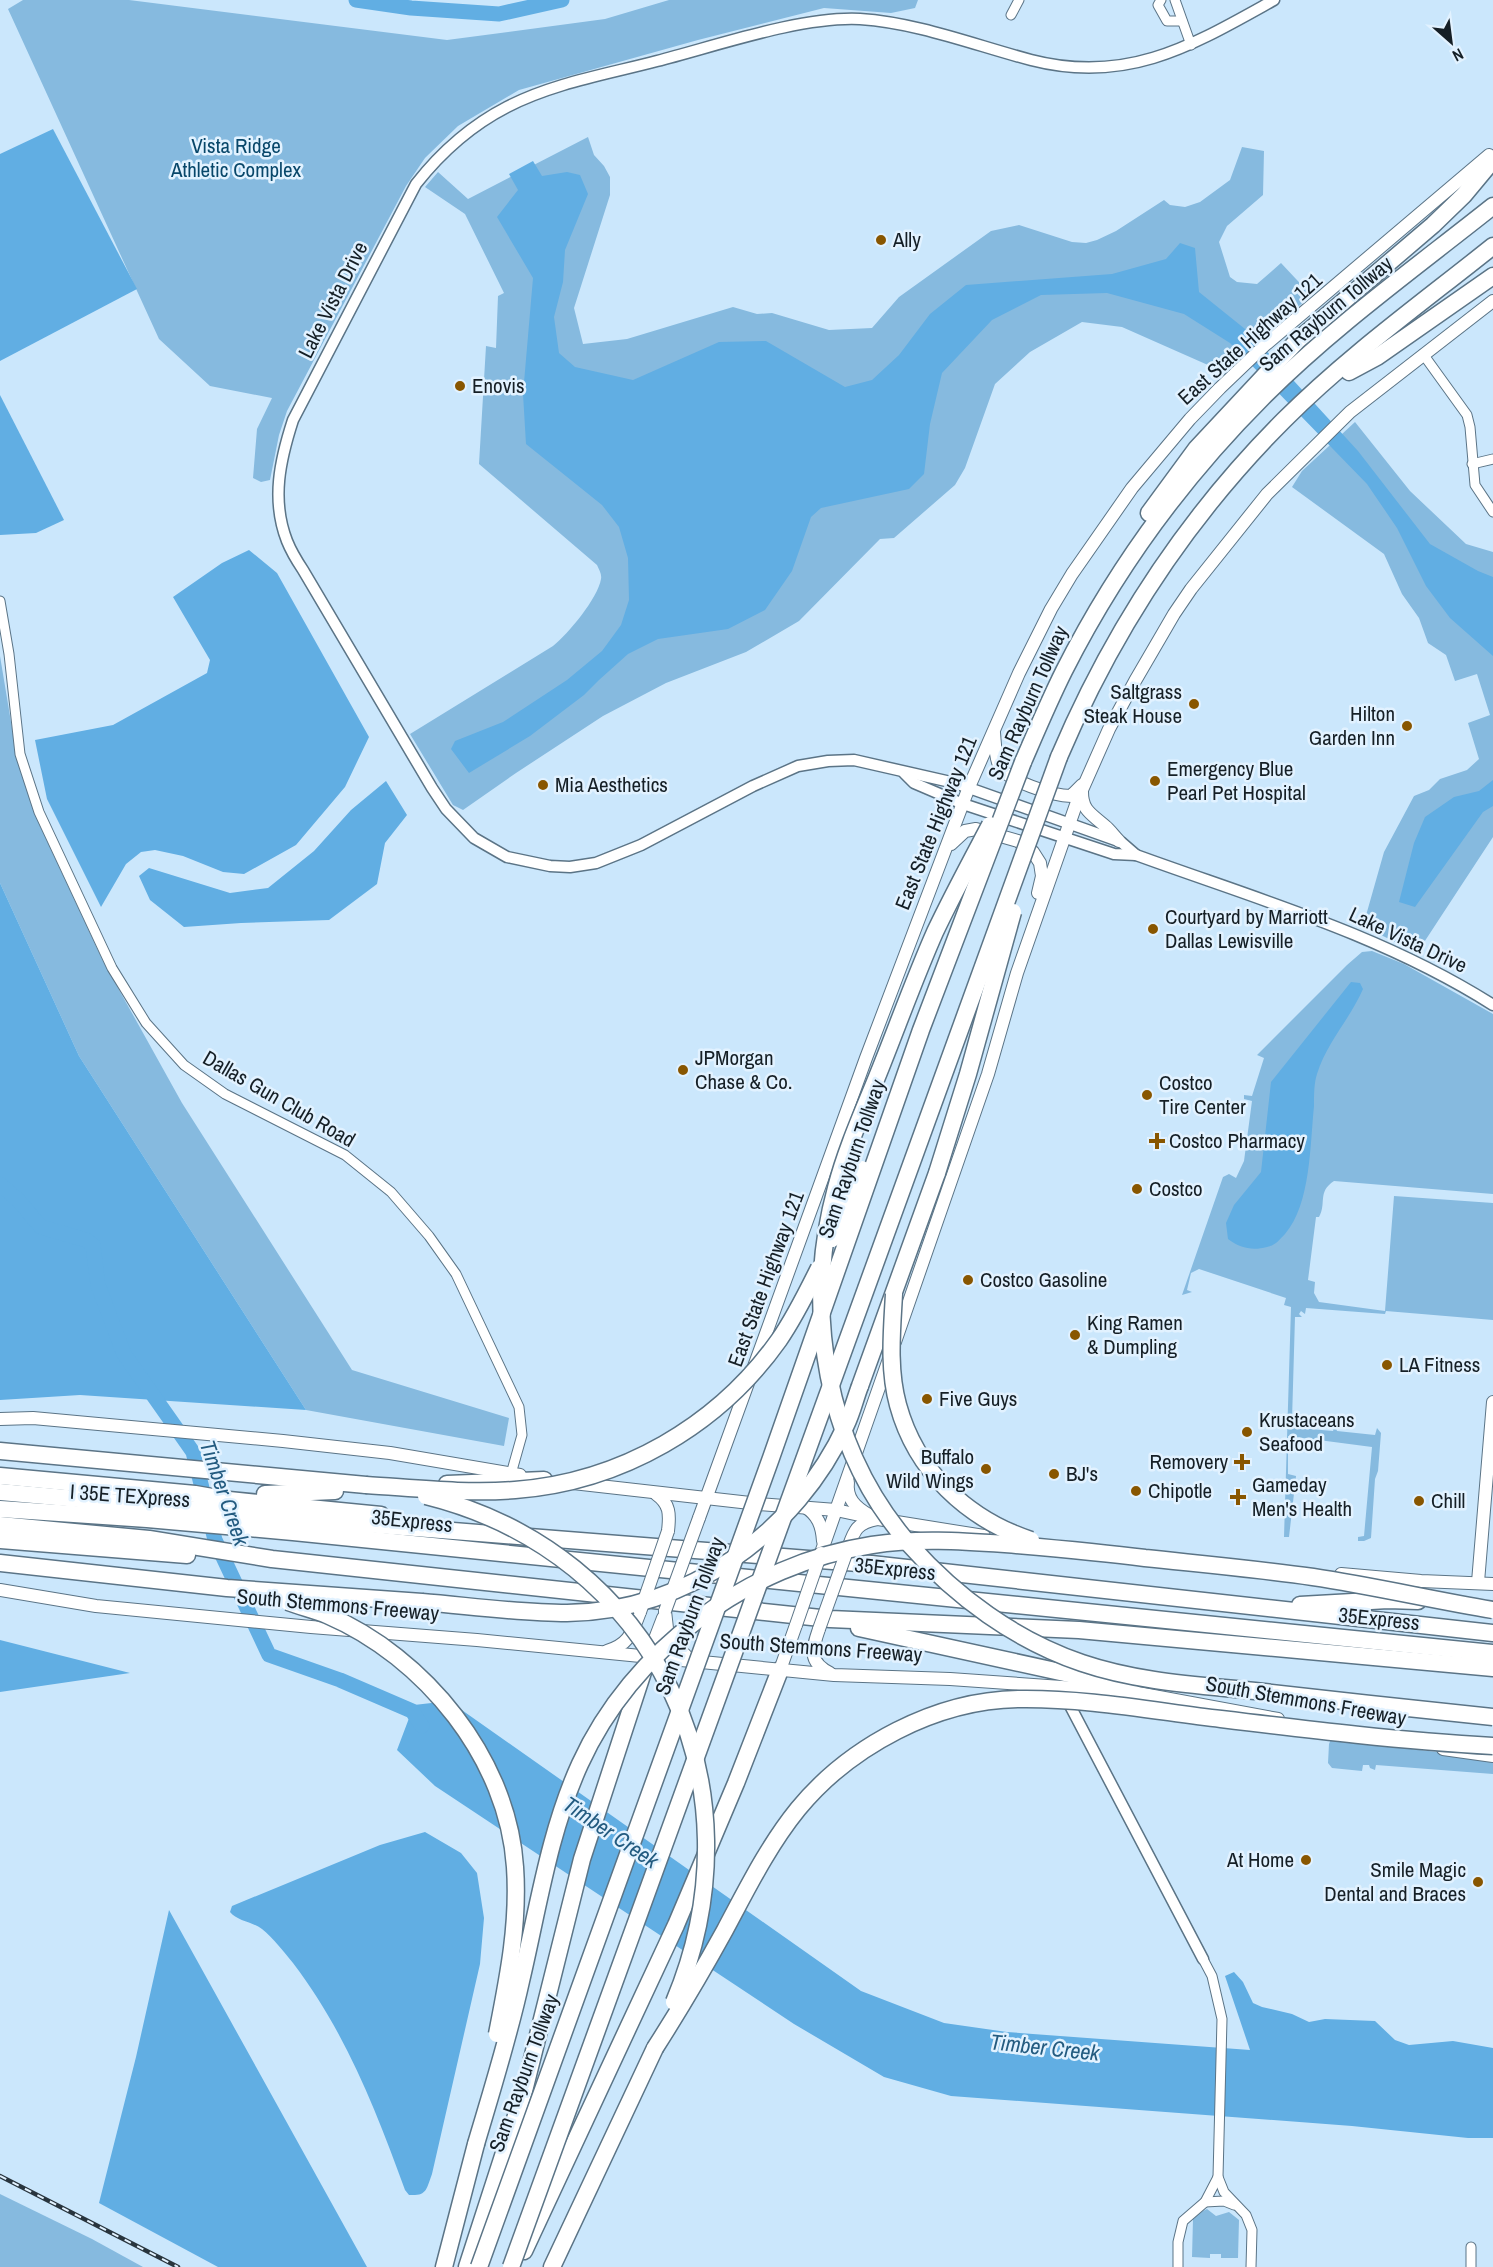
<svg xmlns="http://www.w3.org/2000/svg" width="1493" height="2267" viewBox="0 0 1493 2267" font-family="'Archivo Narrow',sans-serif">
<rect width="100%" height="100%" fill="#cbe7fc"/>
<g fill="#86badf">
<polygon points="23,0 129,0 447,40 605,19 669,0 918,0 915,8 891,13 824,8 698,40 519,90 458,126 425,158 406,186 287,411 279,435 270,480 261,482 253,478 257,429 272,398 210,386 159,339 8,9"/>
<path d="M588,137L594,155L604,166L610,177V195L574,308L583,344L627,339L733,307L757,314L772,313L829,330L872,328L899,297L991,231L1019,225L1072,242L1086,243L1097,240L1116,231L1164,200L1170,205L1185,207L1200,202L1230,180L1242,147L1264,151L1263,195L1227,226L1219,242L1230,277L1237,282L1257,284L1281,263L1311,295L1226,373L1122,327L1082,322L1030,352L995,384L965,468L955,485L894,538L880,539L799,621L746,652L666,683L603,716L516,773L463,810L453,805L410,734L553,646C568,634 598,598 601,579C602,574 599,570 597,565L479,464L486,346L496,348L498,296L504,293L465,214L425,187L438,172L468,199Z"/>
<polygon points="1355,422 1410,491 1466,544 1493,552 1493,837 1417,953 1363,926 1384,852 1414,796 1429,790 1440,779 1467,770 1479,759 1468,723 1490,715 1477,674 1455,681 1446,655 1428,643 1419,618 1402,594 1384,554 1292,487 1302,471"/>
<polygon points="0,656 17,758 40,826 103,961 182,1103 352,1370 509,1418 504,1446 306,1410 79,1056 0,883"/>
<path d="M1372,951L1404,964L1493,1014V1194L1334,1181C1317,1192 1327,1203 1319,1217H1316L1308,1280L1315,1282L1314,1293L1319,1302L1385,1311L1394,1196L1493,1203V1320L1386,1311L1385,1314L1306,1308L1305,1314L1301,1311L1299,1314L1302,1317H1295L1292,1420L1297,1422L1298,1428L1333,1431L1335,1425L1337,1431L1375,1435L1377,1428L1381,1433L1378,1471L1375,1479L1371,1538L1364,1541H1358V1537L1364,1536L1372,1447L1288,1436V1474L1296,1476L1289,1537H1284L1291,1307L1284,1305L1286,1298L1199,1269L1191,1273L1187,1290L1192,1292L1182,1295L1223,1177L1229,1174L1236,1178L1244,1161L1252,1101L1244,1099V1095L1252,1096L1264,1058L1257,1055L1347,965L1362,952Z"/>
<polygon points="1331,1739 1493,1759 1493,1774 1376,1765 1375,1770 1370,1768 1369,1765 1363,1765 1362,1771 1332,1768 1328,1763 1329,1744"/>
<polygon points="0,2194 92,2239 143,2267 0,2267"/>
<polygon points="1207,2209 1216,2216 1229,2212 1239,2220 1238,2258 1221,2258 1221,2254 1210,2254 1210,2258 1192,2257 1193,2219 1201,2212"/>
</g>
<g fill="#61aee3">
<polygon points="53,129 137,289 0,361 0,154"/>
<polygon points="533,161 542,176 567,172 580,175 588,194 565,250 563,282 554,317 559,353 575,367 633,380 719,342 766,341 845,387 872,380 899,355 930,314 966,285 1112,274 1166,259 1180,243 1195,248 1199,292 1250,333 1358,451 1430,544 1478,571 1493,577 1493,656 1450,618 1426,586 1397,528 1367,484 1230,343 1184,314 1107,293 1041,295 992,320 942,373 930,424 924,474 909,489 821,508 811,517 792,571 765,610 728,629 658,639 628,654 599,680 584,695 530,736 469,773 451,749 455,741 503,722 567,680 602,651 621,625 629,600 628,558 619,527 602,505 526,444 523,394 533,278 497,217 518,190 509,174"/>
<polygon points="0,395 64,520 36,533 0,535"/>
<polygon points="249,550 277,573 369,737 345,787 296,845 244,874 223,872 183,856 155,850 141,852 126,864 101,907 47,799 35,740 113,725 207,673 210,660 173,597 222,563"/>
<polygon points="1493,780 1493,806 1483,812 1415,907 1399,902 1414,843 1425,817 1454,797 1479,791"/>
<polygon points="386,781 407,815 385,843 377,884 329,920 241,923 184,927 150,900 139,876 149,868 230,893 268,888 314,851 351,810"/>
<polygon points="0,883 79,1056 306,1410 80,1395 0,1400"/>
<path d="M1351,982L1360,983L1363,989C1350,1019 1327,1042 1317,1074C1314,1083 1314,1095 1314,1106C1310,1144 1311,1204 1285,1234C1279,1240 1276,1245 1267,1247C1252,1251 1240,1248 1228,1239L1226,1223L1234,1205L1261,1172L1271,1082Z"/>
<polygon points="0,1640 130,1673 0,1692"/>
<polygon points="449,1701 861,1991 944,2023 1007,2032 1250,2050 1225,1976 1234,1972 1243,1982 1253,2003 1262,2007 1292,2014 1309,2022 1325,2019 1375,2021 1395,2040 1409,2045 1453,2041 1493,2048 1493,2138 1468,2138 1352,2126 951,2096 884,2077 794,2024 435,1786 397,1750 414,1705"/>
<path d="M425,1832L461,1853L477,1873L484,1918L480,1964L432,2174C426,2190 427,2196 409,2195L405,2190C376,2110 345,2031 293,1963C284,1952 273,1938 262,1929C253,1922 237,1921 230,1912L232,1906L380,1845Z"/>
<polygon points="169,1910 367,2267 218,2267 99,2203 136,2057"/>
</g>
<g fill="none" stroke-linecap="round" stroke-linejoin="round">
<g stroke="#61aee3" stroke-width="15">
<polyline points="356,0 411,8 499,14 562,0"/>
<polyline points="0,1184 18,1200 41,1227 86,1240 93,1245 98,1285 124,1354 193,1452 215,1540 269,1655 340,1680 412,1711 422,1726"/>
</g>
<g stroke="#5b7486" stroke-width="11">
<g id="minor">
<polyline points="1161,0 1158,5 1167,21 1182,21"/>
<polyline points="1175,0 1191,45"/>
<polyline points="1011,15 1019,0"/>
<polyline points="1423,354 1467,415 1470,427 1475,485 1493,512"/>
<polyline points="1472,464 1493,459"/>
<polyline points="0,601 9,654 20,754 39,812 112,968 146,1023 184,1065 225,1094 345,1155 391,1192 429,1236 456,1274 519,1407 522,1435 511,1474"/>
<polyline points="1203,1959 1212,1976 1222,2019 1218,2177 1224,2192 1246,2215 1252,2230 1251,2267"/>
<polyline points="1205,2202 1224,2201 1234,2205"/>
<polyline points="1178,2267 1178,2242 1183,2221 1205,2202 1218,2177"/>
<polyline points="1471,2267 1471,2247"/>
</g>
</g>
<g stroke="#5b7486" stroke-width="13">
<g id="tertiary">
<path d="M904,773L914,783L963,804L1114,854L1136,855C1257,899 1383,935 1493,1005"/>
<path d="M1136,855L1121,842L955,783L854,760L828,761L798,766L753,786L641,845L596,863L570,867L550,866L507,857L474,838L446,809L432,788L303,570C297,561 291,551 287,541C271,500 280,460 293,420L416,184C442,151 470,126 507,107C553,83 608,74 657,61C716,46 801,16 860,19C919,23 974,45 1031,60C1128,85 1193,45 1274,0"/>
<polyline points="1066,1698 1203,1959"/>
</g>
</g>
<g stroke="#5b7486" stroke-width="14">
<g id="secondary">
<path d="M994,733C995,743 995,756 999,765C1006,781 1054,796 1071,796L1082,785"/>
<path d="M1082,792C1082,811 1092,814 1105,826C1110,830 1114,836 1119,841"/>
<polyline points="951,844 965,831 976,829 1018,841 1033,852 1040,863 1042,876 1038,893"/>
<polyline points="895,1342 988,1074 1017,973 1078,799 1109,729 1135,681 1174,614 1191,589 1267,494 1350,412 1493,301"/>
<polyline points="0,1419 33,1418 283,1441 390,1453 520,1475"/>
<path d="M848,1482C846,1498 855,1507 869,1515"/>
<polyline points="573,1483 759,1504 836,1510 878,1519 984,1536"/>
<path d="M656,1494C670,1504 670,1514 668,1531"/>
<path d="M805,1507C818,1515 822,1526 823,1541"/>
<polyline points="699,1518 866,1058 969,787 1019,673 1051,609 1072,574 1132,488 1190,419 1220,388 1265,345 1489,155"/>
<polyline points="822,1550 889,1359"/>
<path d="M847,1551C854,1532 855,1523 877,1519"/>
<polyline points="1341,1574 1421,1581 1493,1584"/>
<polyline points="1478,1582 1493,1402"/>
<polyline points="0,1590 96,1606 311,1627 477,1640 834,1675 950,1679 1132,1692 1278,1719"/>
<polyline points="665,1611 668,1637 691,1661"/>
<path d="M819,1629C812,1649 808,1662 830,1673"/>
<path d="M607,1651C630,1644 632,1632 640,1612"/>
<polyline points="648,1657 663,1618"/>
<polyline points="780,1670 796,1625"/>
<polyline points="1443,1749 1493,1756"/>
</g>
</g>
<g stroke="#5b7486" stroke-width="19">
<g id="motorway">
<polyline points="1349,372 1377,357 1493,276"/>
<polyline points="1149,513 1196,449 1297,341 1433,225 1464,195 1493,160"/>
<path d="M1059,757C1112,632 1187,517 1284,420C1348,356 1423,302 1493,246"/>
<path d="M1023,762C1036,732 1049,701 1064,671C1115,570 1183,477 1263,397C1333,327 1415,268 1493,206"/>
<polyline points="860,1386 937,1173"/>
<polyline points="0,1451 366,1485"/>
<polyline points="0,1476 195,1494 229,1500 381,1515"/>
<polyline points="447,1484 544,1480"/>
<polyline points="0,1492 289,1518 871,1564 1493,1633"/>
<polyline points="265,1494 335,1491"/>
<polyline points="0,1509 147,1519 293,1532 1493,1653"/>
<polyline points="0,1525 149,1539 272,1559 830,1619 1079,1630 1493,1668"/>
<polyline points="0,1540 187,1555"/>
<polyline points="0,1563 227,1588 422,1602"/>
<polyline points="1300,1605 1388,1600 1418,1601"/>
<polyline points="859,1628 1083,1677 1132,1692"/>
<polyline points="524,2251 676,1925 736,1783 780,1670"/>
<polyline points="444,2267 476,2144"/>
<polyline points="467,2267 524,2091 582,1859 644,1669"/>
<polyline points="552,2267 655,2048"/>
</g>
</g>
<use href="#minor" stroke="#fff" stroke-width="9"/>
<use href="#tertiary" stroke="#fff" stroke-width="10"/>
<use href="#secondary" stroke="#fff" stroke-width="12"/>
<use href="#motorway" stroke="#fff" stroke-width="16"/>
<g stroke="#29353e" stroke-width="4.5">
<polyline id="rail" points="0,2176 178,2267"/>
</g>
<use href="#rail" stroke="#e2f2ff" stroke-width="2" stroke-dasharray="7" stroke-linecap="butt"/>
<g stroke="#5b7486" stroke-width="14" stroke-linecap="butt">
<g id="secondary-bridge">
<polyline points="665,1611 699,1518"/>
<polyline points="640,1612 668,1531"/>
<polyline points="796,1625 821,1553"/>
<polyline points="819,1629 847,1551"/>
</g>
</g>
<g stroke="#5b7486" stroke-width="19" stroke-linecap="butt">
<g id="motorway-bridge">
<path d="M990,825C971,861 952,896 935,932C916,975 900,1019 883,1062C867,1103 847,1145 836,1188C803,1310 825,1448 910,1545C956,1597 1015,1640 1082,1663C1138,1682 1197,1685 1255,1691C1334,1700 1414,1709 1493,1717"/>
<polyline points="937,1173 968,1074 1013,912"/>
<polyline points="832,1239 862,1169"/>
<path d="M894,1294C892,1330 888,1369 898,1405C916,1471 967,1519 1031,1540"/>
<path d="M366,1485C415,1488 466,1494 515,1490C621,1482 718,1426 779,1340C795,1317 807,1292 819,1268"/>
<path d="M426,1496C656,1553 765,1786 674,2002"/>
<path d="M288,1602C301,1607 315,1610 327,1615C425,1657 508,1759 515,1867C519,1924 508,1978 497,2034"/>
<path d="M422,1602C470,1606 519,1613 567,1613C687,1612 797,1532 846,1425C852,1413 855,1399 860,1386"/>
<path d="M655,2048C680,2009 703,1970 725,1930C747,1889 768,1846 798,1809C850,1746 936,1700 1019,1699C1086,1698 1154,1711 1221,1719C1311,1730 1402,1741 1493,1746"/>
<path d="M476,2144C492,2090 509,2036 521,1981C538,1909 549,1832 580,1764C632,1650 748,1564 872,1545C916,1538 961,1541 1005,1544C1052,1548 1099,1552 1145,1558C1201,1564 1257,1569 1313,1577C1373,1586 1433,1600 1493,1610"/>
<polyline points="479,2267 771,1458 921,1030 1023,762"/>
<polyline points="511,2267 1059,757"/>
</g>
</g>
<use href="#secondary-bridge" stroke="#fff" stroke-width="12"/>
<use href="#motorway-bridge" stroke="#fff" stroke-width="16"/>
</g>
<g fill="#885600" stroke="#e2f2ff" stroke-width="2">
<circle cx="881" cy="240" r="6"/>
<circle cx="460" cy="386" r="6"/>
<circle cx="1194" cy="704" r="6"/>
<circle cx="1407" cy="726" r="6"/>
<circle cx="1155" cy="781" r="6"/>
<circle cx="543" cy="785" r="6"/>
<circle cx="1153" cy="929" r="6"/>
<circle cx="683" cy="1070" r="6"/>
<circle cx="1147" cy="1095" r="6"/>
<path d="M1154 1132h6v6h6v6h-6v6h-6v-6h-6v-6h6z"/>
<circle cx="1137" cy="1189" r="6"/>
<circle cx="968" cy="1280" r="6"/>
<circle cx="1075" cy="1335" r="6"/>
<circle cx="1387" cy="1365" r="6"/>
<circle cx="927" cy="1399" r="6"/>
<circle cx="1247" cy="1432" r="6"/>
<path d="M1239 1453h6v6h6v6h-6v6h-6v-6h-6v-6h6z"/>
<circle cx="986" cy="1469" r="6"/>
<circle cx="1054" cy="1474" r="6"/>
<circle cx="1136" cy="1491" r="6"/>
<path d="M1235 1488h6v6h6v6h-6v6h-6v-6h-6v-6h6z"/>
<circle cx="1419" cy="1501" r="6"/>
<circle cx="1306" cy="1860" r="6"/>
<circle cx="1478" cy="1882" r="6"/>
</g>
<g text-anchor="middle" stroke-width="5" stroke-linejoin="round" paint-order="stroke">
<g font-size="21" fill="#08476a" stroke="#e2f2ff">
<text x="236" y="153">Vista Ridge<tspan x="236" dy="24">Athletic Complex</tspan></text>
</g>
<g font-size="21" fill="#151f26" stroke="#e2f2ff" text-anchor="start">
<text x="893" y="247">Ally</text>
<text x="472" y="393">Enovis</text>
<text x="1182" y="699" text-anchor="end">Saltgrass<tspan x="1182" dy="24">Steak House</tspan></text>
<text x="1395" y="721" text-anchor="end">Hilton<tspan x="1395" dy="24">Garden Inn</tspan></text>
<text x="1167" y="776">Emergency Blue<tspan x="1167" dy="24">Pearl Pet Hospital</tspan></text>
<text x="555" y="792">Mia Aesthetics</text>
<text x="1165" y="924">Courtyard by Marriott<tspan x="1165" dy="24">Dallas Lewisville</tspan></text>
<text x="695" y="1065">JPMorgan<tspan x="695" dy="24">Chase &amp; Co.</tspan></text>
<text x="1159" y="1090">Costco<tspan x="1159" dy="24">Tire Center</tspan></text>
<text x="1169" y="1148">Costco Pharmacy</text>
<text x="1149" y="1196">Costco</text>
<text x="980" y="1287">Costco Gasoline</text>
<text x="1087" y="1330">King Ramen<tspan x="1087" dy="24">&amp; Dumpling</tspan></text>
<text x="1399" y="1372">LA Fitness</text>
<text x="939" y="1406">Five Guys</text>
<text x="1259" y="1427">Krustaceans<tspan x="1259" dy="24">Seafood</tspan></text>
<text x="974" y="1464" text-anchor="end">Buffalo<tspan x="974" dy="24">Wild Wings</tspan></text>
<text x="1228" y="1469" text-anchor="end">Removery</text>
<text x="1066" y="1481">BJ's</text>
<text x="1252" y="1492">Gameday<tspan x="1252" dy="24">Men's Health</tspan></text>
<text x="1148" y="1498">Chipotle</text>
<text x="1431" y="1508">Chill</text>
<text x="1294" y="1867" text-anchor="end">At Home</text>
<text x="1466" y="1877" text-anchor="end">Smile Magic<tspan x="1466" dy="24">Dental and Braces</tspan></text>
</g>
<g font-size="21" fill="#151f26" stroke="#e2f2ff">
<text transform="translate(333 300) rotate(-63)" y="7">Lake Vista Drive</text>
<text transform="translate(1326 314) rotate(-40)" y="7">Sam Rayburn Tollway</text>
<text transform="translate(1250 339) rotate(-42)" y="7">East State Highway 121</text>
<text transform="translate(1028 703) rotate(-66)" y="7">Sam Rayburn Tollway</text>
<text transform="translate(936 823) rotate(-68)" y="7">East State Highway 121</text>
<text transform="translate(1408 940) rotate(25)" y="7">Lake Vista Drive</text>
<text transform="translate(279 1099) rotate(30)" y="7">Dallas Gun Club Road</text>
<text transform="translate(852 1159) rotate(-71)" y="7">Sam Rayburn Tollway</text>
<text transform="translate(766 1279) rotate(-70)" y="7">East State Highway 121</text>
<text transform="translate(130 1496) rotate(4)" y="7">I 35E TEXpress</text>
<text transform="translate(412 1521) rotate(6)" y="7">35Express</text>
<text transform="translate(895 1569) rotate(6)" y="7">35Express</text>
<text transform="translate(338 1605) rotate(5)" y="7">South Stemmons Freeway</text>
<text transform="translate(690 1616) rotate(-70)" y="7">Sam Rayburn Tollway</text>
<text transform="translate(1379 1619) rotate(6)" y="7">35Express</text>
<text transform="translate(821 1648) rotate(4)" y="7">South Stemmons Freeway</text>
<text transform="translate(1306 1701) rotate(10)" y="7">South Stemmons Freeway</text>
<text transform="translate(524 2073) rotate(-70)" y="7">Sam Rayburn Tollway</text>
</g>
<g font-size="22" font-style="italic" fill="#235b80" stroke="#e2f2ff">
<text transform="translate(225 1493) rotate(71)" y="8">Timber Creek</text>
<text transform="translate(611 1832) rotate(34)" y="8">Timber Creek</text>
<text transform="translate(1045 2047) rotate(6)" y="8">Timber Creek</text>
</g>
</g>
<g transform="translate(1451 42) rotate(152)" stroke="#e2f2ff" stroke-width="4.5" paint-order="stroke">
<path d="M0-4.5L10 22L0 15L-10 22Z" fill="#151f26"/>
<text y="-9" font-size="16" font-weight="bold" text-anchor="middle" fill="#151f26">N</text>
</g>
</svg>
